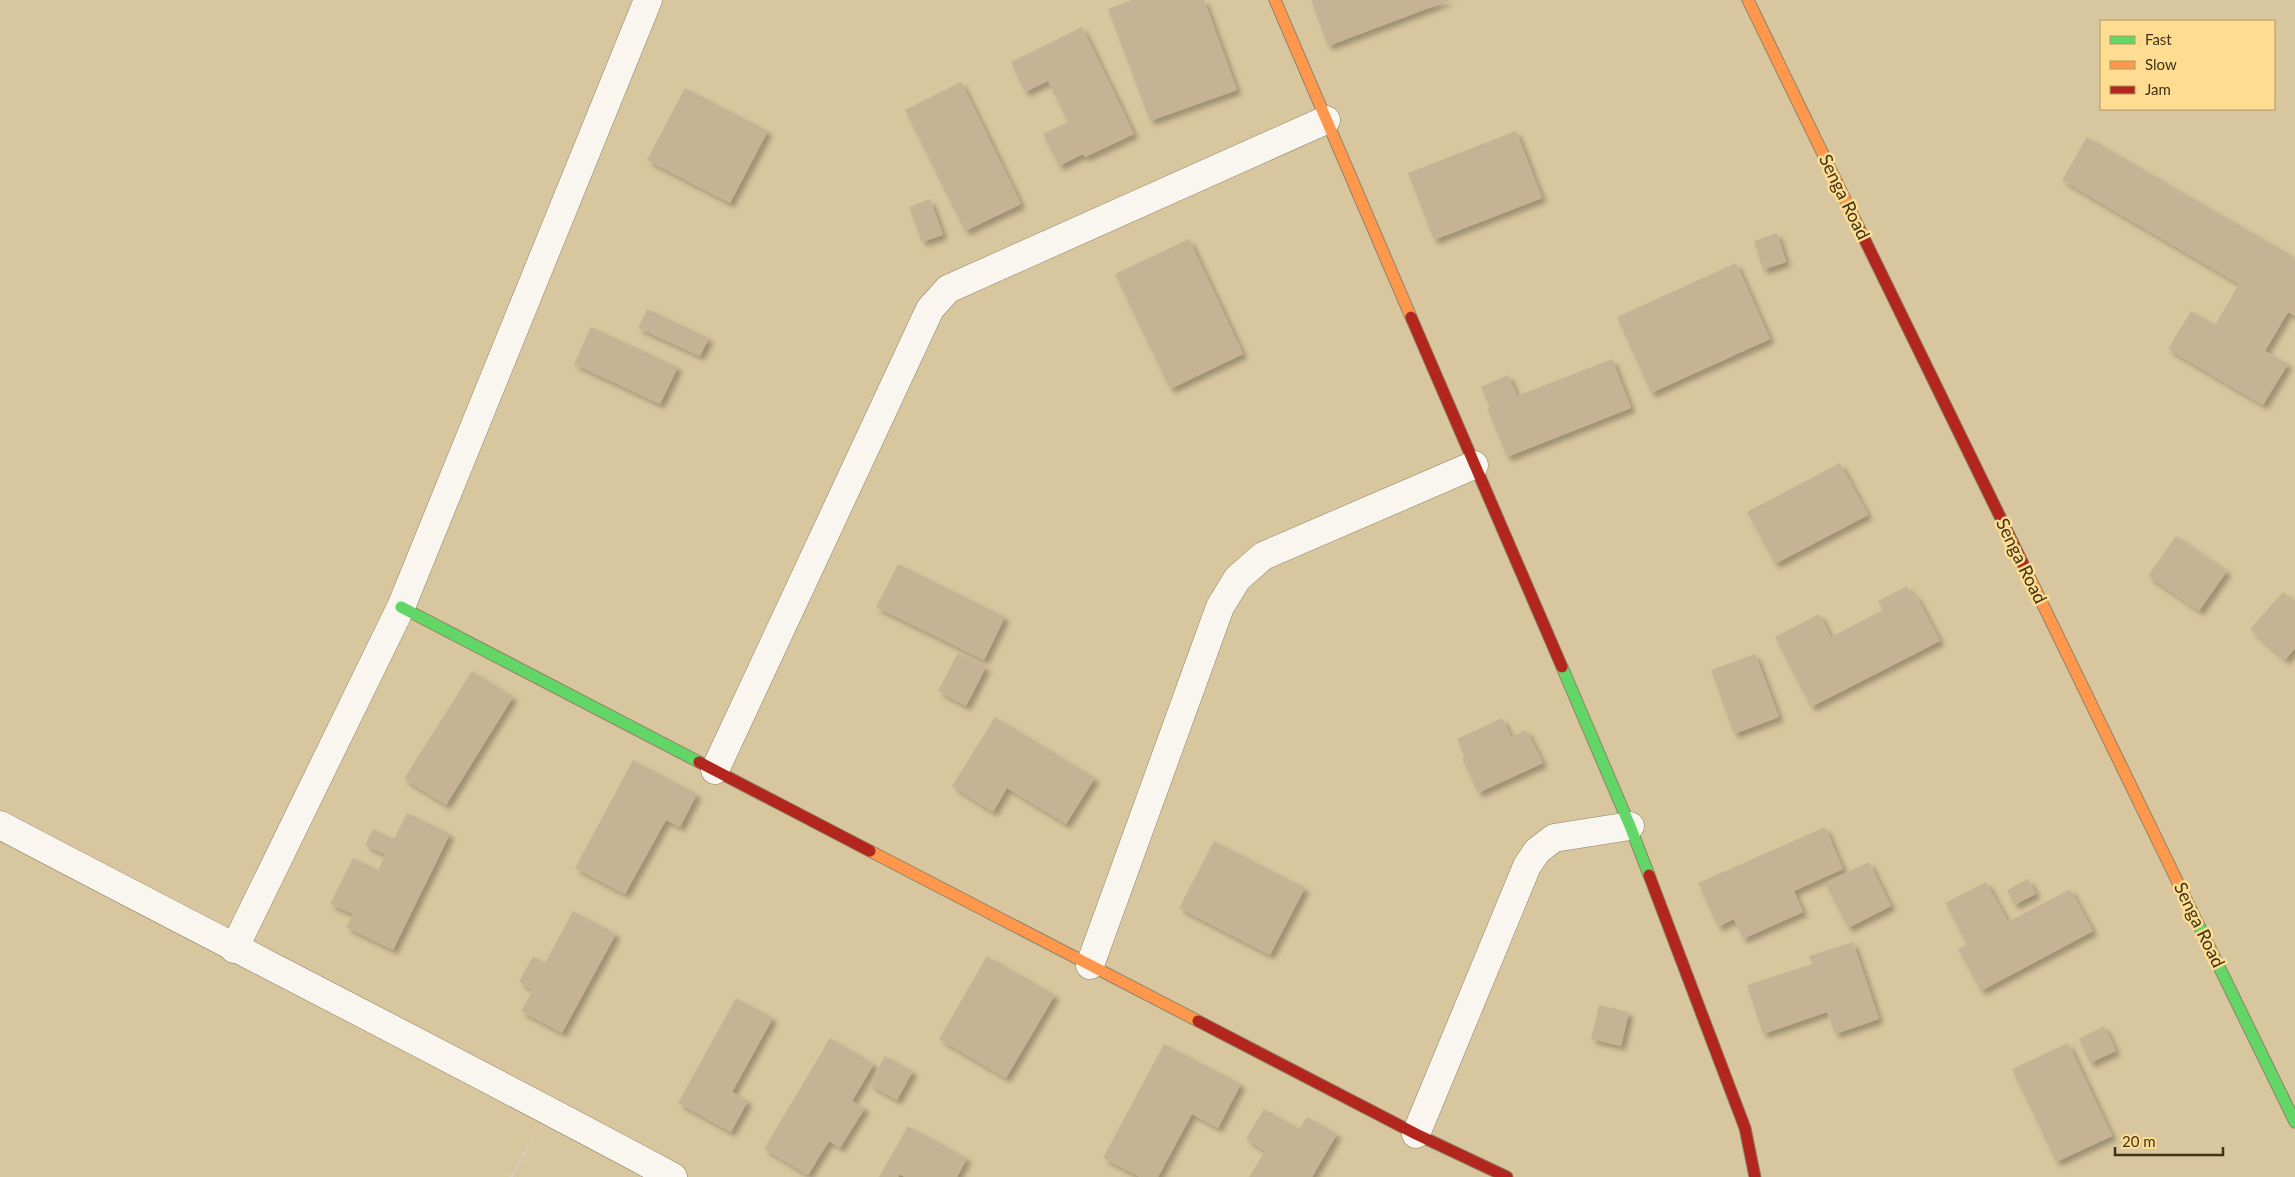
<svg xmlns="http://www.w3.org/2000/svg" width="2295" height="1177" viewBox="0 0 2295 1177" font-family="Lato,sans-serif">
<defs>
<filter id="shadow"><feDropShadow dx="4.5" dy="4.5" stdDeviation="2.5" flood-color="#0004"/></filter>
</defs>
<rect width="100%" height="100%" fill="#d8c69e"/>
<g fill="#c6b395" filter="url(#shadow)">
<polygon points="1132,0 1204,0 1237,90 1150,121 1108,9"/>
<polygon points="1311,0 1450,0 1328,46"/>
<polygon points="1082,27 1134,134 1085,157 1083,154 1059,166 1043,134 1068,122 1048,81 1025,92 1011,62"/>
<polygon points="961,82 1021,204 965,231 905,110"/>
<polygon points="685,88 768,131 730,203 647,160"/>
<polygon points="1516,131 1542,198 1434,240 1408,173"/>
<polygon points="2087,137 2295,258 2295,316 2288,312 2265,351 2288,364 2263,405 2168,349 2191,311 2215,325 2239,284 2062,180"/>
<polygon points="930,199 943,235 922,242 909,207"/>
<polygon points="1777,233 1786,262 1763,270 1754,241"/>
<polygon points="1189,239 1243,354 1170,389 1115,274"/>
<polygon points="1736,263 1770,339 1651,393 1617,317"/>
<polygon points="647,309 709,338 700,356 638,328"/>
<polygon points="591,327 678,367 660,404 574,364"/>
<polygon points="1612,359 1631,408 1507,457 1487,408 1490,407 1481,387 1508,375 1517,396"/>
<polygon points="1840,463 1868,515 1775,564 1747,512"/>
<polygon points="2176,536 2227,571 2199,611 2148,576"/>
<polygon points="898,564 1005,617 984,660 876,607"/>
<polygon points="1907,586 1912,595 1915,594 1940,641 1811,707 1775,637 1819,614 1831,637 1883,610 1878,601"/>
<polygon points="2283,592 2295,602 2295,648 2285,660 2250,629"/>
<polygon points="958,653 986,667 966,706 938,691"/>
<polygon points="1755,654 1779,717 1734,734 1711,670"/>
<polygon points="472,671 513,697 446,805 404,779"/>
<polygon points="995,717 1095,778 1066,824 1007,788 993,812 952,786"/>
<polygon points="1502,718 1511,737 1526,730 1543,763 1478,793 1462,758 1465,757 1457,739"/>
<polygon points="633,760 697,794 680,827 666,820 625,894 575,868"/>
<polygon points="407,813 450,834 393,950 346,927 353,914 330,904 353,858 378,870 386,855 365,845 373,829 394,839"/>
<polygon points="1825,827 1843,869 1794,891 1803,912 1743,939 1734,919 1718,927 1698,883"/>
<polygon points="1214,841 1305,888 1270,955 1179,908"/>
<polygon points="1869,862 1891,906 1848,928 1825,883"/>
<polygon points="2028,879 2036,894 2014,905 2007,890"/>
<polygon points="1986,882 2008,922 2070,889 2093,931 1981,991 1958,949 1967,944 1945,903"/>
<polygon points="573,911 616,934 562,1033 521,1011 533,990 519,982 533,956 545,963"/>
<polygon points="1853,942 1879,1019 1835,1034 1827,1012 1763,1034 1747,985 1812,964 1809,956"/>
<polygon points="987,956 1055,995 1006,1078 939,1039"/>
<polygon points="736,998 773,1018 732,1092 748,1101 731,1132 678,1103"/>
<polygon points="1599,1005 1629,1012 1621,1046 1591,1039"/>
<polygon points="2104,1026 2116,1051 2090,1063 2079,1039"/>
<polygon points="830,1038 874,1064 852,1101 865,1108 840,1148 829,1141 808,1175 764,1149"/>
<polygon points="2068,1043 2112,1136 2056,1162 2012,1069"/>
<polygon points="1164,1044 1241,1084 1218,1128 1192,1114 1158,1177 1140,1177 1103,1158"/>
<polygon points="885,1056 913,1071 897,1100 870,1085"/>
<polygon points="1264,1109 1299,1129 1307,1117 1337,1134 1312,1177 1249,1177 1265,1151 1246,1139"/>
<polygon points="908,1126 967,1158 957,1177 905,1177 900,1174 898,1177 879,1177"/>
</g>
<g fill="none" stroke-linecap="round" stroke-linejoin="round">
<g stroke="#8f8366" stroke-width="29">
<g id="street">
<polyline points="715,770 930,309 948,289 1326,120"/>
<path d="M0,825C224,943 450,1057 673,1177"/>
<polyline points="234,949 401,607 648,0"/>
<polyline points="1090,965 1220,607 1237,579 1263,556 1474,465"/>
<polyline points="1416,1134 1527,866 1537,851 1554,838 1630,826"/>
</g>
</g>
<g stroke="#8f8366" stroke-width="13">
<g id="fast">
<polyline points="401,607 699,762"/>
<polyline points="1562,667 1630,826 1649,875"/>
<polyline points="2184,895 2295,1122"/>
</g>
</g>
<g stroke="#8f8366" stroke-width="13">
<g id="slow">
<polyline points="1275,0 1411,317"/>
<polyline points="1748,0 1860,230"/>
<polyline points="2028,574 2184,895"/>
<polyline points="870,851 1198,1021"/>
</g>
</g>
<g stroke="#8f8366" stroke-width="13">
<g id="jam">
<polyline points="1860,230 2028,574"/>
<polyline points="1411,317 1562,667"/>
<polyline points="699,762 870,851"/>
<polyline points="1649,875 1745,1128 1755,1177"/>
<polyline points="1198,1021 1416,1134 1507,1177"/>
</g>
</g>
<polyline stroke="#d4cec2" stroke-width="3" stroke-dasharray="4 4" stroke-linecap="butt" points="511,1177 532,1139"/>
<use href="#street" stroke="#f9f6f0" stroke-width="28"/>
<use href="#fast" stroke="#63d668" stroke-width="11"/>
<use href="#slow" stroke="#ff974d" stroke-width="11"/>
<use href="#jam" stroke="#b3261e" stroke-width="11"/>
</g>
<g text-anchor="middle" stroke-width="5" stroke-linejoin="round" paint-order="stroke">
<g font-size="18" fill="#413315" stroke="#fedc92">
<text transform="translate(1844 197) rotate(64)" y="6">Senga Road</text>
<text transform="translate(2021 561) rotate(64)" y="6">Senga Road</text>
<text transform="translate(2199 925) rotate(64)" y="6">Senga Road</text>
</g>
</g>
<rect x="2100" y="20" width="175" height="90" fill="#fedc92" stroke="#b29860"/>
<rect x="2110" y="36" width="25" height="8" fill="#63d668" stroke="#b29860"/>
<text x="2145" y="45" font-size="15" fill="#413315">Fast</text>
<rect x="2110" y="61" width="25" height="8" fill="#ff974d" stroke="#b29860"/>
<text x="2145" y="70" font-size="15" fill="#413315">Slow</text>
<rect x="2110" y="86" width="25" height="8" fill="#b3261e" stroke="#b29860"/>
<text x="2145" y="95" font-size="15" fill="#413315">Jam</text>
<path d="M2115 1147v8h108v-8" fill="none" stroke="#413315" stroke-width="2.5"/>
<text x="2122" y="1147" font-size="15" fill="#413315" stroke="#fedc92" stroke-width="4" paint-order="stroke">20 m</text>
</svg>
